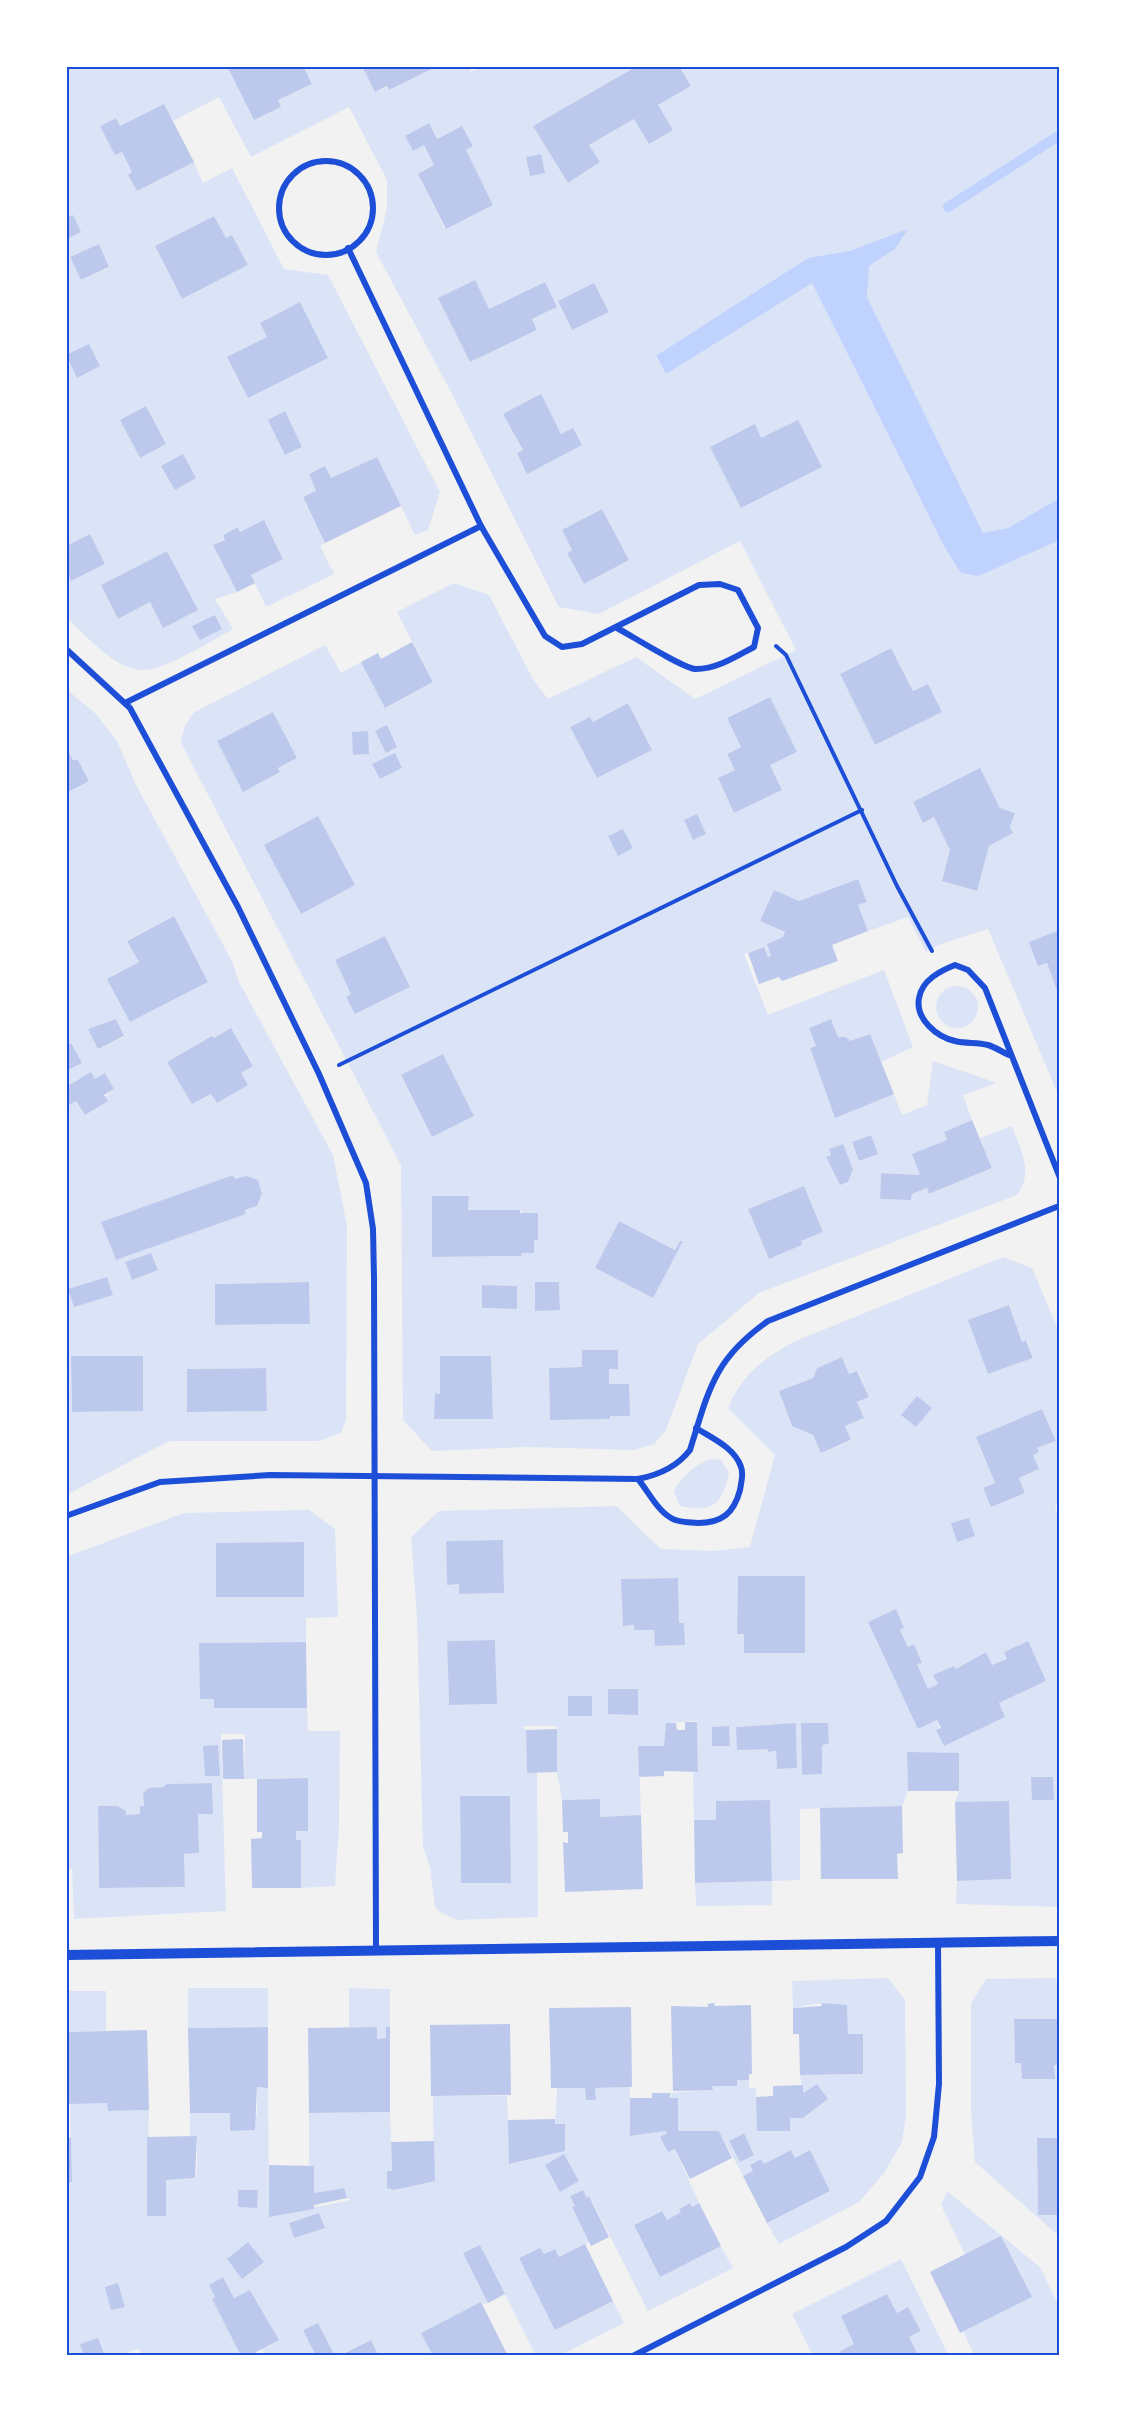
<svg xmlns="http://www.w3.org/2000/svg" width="1126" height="2422" viewBox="0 0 1126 2422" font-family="Literata,serif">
<rect width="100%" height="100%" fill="#f2f2f2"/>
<g fill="#dbe4f7" fill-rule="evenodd">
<path d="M66,66H227L254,120L280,107L278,100L312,84L303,66H362L375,92L387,87L389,90L438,66H468L471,72L482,66H637L533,126L568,183L600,162L589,145L634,119L673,130L658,105L691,86L679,66H1060V930L1047,963L1058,993L1060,992V1099L988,929L941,944L926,952L908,917L868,931L858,905L867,902L858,879L799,901L774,890L760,921L785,932C782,940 776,953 768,957L764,947L744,954L768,1015L884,970L913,1047L881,1062L870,1034L850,1041L846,1037H838L831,1019L809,1028L816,1046L810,1048L835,1117L894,1094L902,1115L927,1105L933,1061L997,1083L963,1095L972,1120L944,1132L947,1140L920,1175L881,1173L880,1199L911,1200L912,1194L927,1188L930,1194L992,1168L980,1138L1012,1126C1021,1151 1034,1172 1017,1195L759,1293L698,1344L666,1430L654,1444L634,1450L527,1447L432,1451L403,1420L401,1165L181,743L184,728L193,713L325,645L341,673L361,662L386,708L433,682L397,612L454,583L489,595L533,679L548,699L636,657L695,699L796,650L740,541L599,614L559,607L452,394L376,252L387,208V180L349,107L251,157L219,97L173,121L164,104L120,126L115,118L100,126L122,152L132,172L128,175L137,191L194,162L203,183L232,168L284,269L328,275L440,492L428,530L415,535L377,457L331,478L325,466L309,474L316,491L303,498L325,543L320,546L334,574L266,607L251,575L283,558L264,521L240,532L238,527L223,535L225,540L213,545L237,592L215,599L233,629C213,640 162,672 141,670C113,668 86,635 66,617V571L71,581L105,564L90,534L66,546ZM429,123L437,139L462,126L473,146L466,150L493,205L445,229L418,174L434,165L424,145L413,151L405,136ZM214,216L226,238L232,235L248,265L182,299L155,246ZM99,244L109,268L81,280L70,257ZM808,258L921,501L812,282L666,374L656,357ZM544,282L557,307L532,319L537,330L470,362L438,298L489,309ZM594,284L609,312L572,330L558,301ZM300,303L328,358L248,397L228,357L267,337L260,323ZM540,395L561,434L573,428L527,473L517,453L523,450L504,414ZM146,407L166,444L140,458L120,420ZM285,412L302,447L285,455ZM602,509L629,560L584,584L567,553L572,550L562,530ZM167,551L197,610L150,602L118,619L101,585ZM891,648L913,691L928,684L942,712L875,745L840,674ZM770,697L796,752L770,765L782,790L734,813L718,778L735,770L727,754L741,747L727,718ZM628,704L652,750L597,778L570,727L590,717L593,722ZM273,712L297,758L278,768L280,772L243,791L217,741ZM395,754L402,768L380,779L373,764ZM980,769L1000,808L1015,813L1010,827L1013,833L989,846L976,891L942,881L950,850L934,817L923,823L913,802ZM385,936L410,987L355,1014L346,997L351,994L335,960ZM443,1054L474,1116L432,1137L401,1076ZM870,1135L878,1154L859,1161L852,1142ZM843,1144L853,1169L848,1182L840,1185L826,1157L831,1155L829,1149ZM804,1186L823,1232L801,1241L802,1245L769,1259L748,1209ZM432,1196H468V1210H520L537,1240H534V1253H522L521,1256L432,1257ZM619,1221L675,1250L680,1241H682L653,1298L595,1268ZM536,1282H559L560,1310H535ZM482,1285L517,1286V1309L482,1308ZM582,1350H618V1368L609,1369V1384L629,1385V1415L610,1416V1419L550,1420L549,1368L582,1367ZM441,1356H491L493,1419H435V1393L440,1394Z"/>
<path d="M66,689L95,713L117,741L136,785L232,961L239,982L333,1155L347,1226L346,1420L341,1433L319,1441H169L66,1495V1410H69V1379H66V1107L76,1101L85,1115L114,1089L105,1073L95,1079L91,1072L66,1087V1071L82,1063L71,1043L66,1045V793L89,781L78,760H73L66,746ZM174,916L208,982L130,1022L108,979L139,962L127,940ZM116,1019L124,1037L98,1049L89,1029ZM231,1028L253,1065L241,1073L248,1085L217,1103L211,1094L192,1104L167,1062L212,1036L214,1038ZM233,1175L235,1179L258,1180L262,1194L257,1206L245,1210L246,1214L116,1260L102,1222ZM151,1253L158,1270L132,1280L125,1262ZM107,1277L113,1295L68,1290ZM309,1282L310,1324L216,1325L215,1284ZM143,1356V1411L72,1412L71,1357ZM266,1368L267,1411L187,1412V1369Z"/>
<circle cx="957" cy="1007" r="21"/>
<path d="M1003,1257L1032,1268L1060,1334V1500L1055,1507L1060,1520V1907L956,1904L957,1881L1010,1879L1009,1802H955L959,1791L907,1753L908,1791L902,1806L800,1809V1880L772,1881V1905L696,1906L695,1883L772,1881L770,1800L716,1801V1820H694L693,1773L698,1772L697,1721L666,1723L664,1746L639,1747L641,1815L600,1817V1799L562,1800L557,1772V1726H522L526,1730L527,1772H537L538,1917L457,1920L440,1912L435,1907L430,1867L423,1847L417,1617L411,1537L439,1511L616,1506L661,1549L713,1551L750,1547L775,1455L728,1408C741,1376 763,1359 793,1342ZM1009,1305L1022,1342L1027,1340L1033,1358L988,1374ZM842,1357L849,1374L858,1371L869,1397L857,1402L864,1418L845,1426L851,1441L821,1453L813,1435L779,1391L813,1378L817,1368ZM1042,1409L1056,1441L1037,1448L1033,1455L1039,1469L1019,1478L1025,1493L991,1507L983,1488L995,1483L976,1437ZM503,1540L504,1593L459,1594V1584H447L446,1541ZM738,1576H805V1652L744,1653V1634H737ZM677,1578L679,1623H684L685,1645L655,1646L654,1630H635L634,1625H623L622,1579ZM895,1609L904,1628L900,1630L908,1647L914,1645L922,1662L917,1664L928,1689L938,1684L934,1675L954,1666L956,1669L986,1652L992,1665L1007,1659L1004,1652L1027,1641L1046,1681L999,1703L1005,1717L944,1745L937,1720L918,1729ZM495,1640L497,1704L449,1705L447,1641ZM608,1689H638V1714H609ZM568,1696L592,1697V1716H568ZM801,1723H828L829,1744L822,1745V1774L803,1775ZM767,1724H796L797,1768L777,1769L776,1751L768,1752V1749H737V1727L767,1726ZM510,1796L511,1883H461L460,1797Z"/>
<path d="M712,1459L721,1460L729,1472C723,1504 713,1513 680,1506L674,1491C680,1478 698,1462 712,1459Z"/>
<path d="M309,1510L335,1529L338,1617L306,1618V1642L200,1643V1699H214V1708H307L308,1731H340L339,1826L335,1886L301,1888V1840H296V1831L308,1830V1778L244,1779L245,1734H221L226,1911L74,1919L72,1869L66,1868V1557L184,1513ZM212,1783L213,1814H198L199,1853L184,1854L185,1887L99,1888L98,1807L118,1806L126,1811V1815L140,1814L144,1806L143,1793L149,1788L163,1787L167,1784Z"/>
<path d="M888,1978L905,2000L906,2116L902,2142L884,2173L859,2202L779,2244L767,2223L830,2191L810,2151L795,2158L791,2151L764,2164L761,2159L750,2165L753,2171L743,2176L719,2131H678L670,2093L713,2089L712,2086H737V2080H749V2088H756L757,2131H789L790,2118H803L828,2099L817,2084L803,2093L800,2075L863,2074V2034H848L847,2006L821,2003L793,2008L792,1981ZM743,2133L754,2154L740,2162L729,2141Z"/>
<polygon points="1060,1978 1060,2019 1014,2020 1015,2062 1021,2063 1022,2079 1054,2079 1054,2065 1060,2065 1060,2138 1037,2139 1038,2215 1060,2215 1060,2237 975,2162 971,2112 971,2003 986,1979"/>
<polygon points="188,1988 268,1988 268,2027 188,2028"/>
<polygon points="349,1988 390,1989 390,2027 386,2027 386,2038 377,2039 377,2027 349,2027"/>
<polygon points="66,1991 106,1991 106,2031 67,2032"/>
<path d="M257,2087L268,2088L269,2216L351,2200L347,2198L344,2188L314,2193V2166H309V2113L390,2112L392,2171H387V2188L394,2190L434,2181L433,2096H507L510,2164L565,2151V2124H555L557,2088H585L586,2100H596L595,2088L630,2087V2136L665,2131L667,2133L660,2137L668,2152L675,2149L699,2203L692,2207L690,2203L679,2208L681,2212L667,2220L661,2211L634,2225L660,2276L721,2246L733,2268L648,2311L590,2197L587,2198L582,2190L570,2196L575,2206L572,2207L590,2242L559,2257L555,2249L544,2254L555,2330L613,2301L624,2323L559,2356H536L480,2245L488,2303L483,2305L481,2302L433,2356H379L371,2340L335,2356L318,2323L304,2330L316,2356H266L262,2349L278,2340L251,2291L234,2298L223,2277L209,2285L215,2297L212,2299L241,2356H142L139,2349L116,2356H66V2182L72,2181L70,2103H107L108,2111L149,2110L147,2216H165L166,2180L195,2178L197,2170V2136H190V2113H230V2131L257,2114ZM564,2155L579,2181L560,2192L545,2165ZM319,2213L325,2228L294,2238L289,2223Z"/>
<polygon points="947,2191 1040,2267 1060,2308 1060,2356 975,2356 963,2331 1031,2297 965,2254 941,2205"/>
<polygon points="901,2259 949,2356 917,2356 909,2337 921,2331 908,2307 897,2313 887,2294 841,2316 854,2344 840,2351 842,2356 813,2356 792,2314"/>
</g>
<polygon fill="#bfd3fe" points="908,229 895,249 869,266 867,297 983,533 1008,528 1060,498 1060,540 978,576 961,573 944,546 812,283 666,374 656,356 808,258 850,251"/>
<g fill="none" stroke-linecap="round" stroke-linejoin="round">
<polyline stroke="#bfd3fe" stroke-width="10" points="948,207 1060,135"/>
</g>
<g fill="#bdc9ec">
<polygon points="227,66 303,66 312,84 278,100 281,107 254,120"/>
<polygon points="362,66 438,66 389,90 387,86 375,92"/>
<polygon points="637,66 679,66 691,86 658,105 673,130 649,144 634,119 589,145 600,162 568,183 533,126"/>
<polygon points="164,104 194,162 137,191 128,175 132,172 122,152 115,155 100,126 116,118 120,126"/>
<polygon points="429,123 437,139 462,126 473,146 466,150 493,205 446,229 418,174 434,165 424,145 413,151 405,136"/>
<polygon points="541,154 545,173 530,176 526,157"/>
<polygon points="73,215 81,232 66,239 66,218"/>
<polygon points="214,216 226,238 232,235 248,265 182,299 155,246"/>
<polygon points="99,244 109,267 81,280 70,257"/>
<polygon points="475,280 489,309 545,282 557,307 532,319 537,330 470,362 438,298"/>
<polygon points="594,283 609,312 572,330 558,301"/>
<polygon points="300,302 328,358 248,398 227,357 267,337 260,323"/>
<polygon points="89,344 100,366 77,378 66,355"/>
<polygon points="541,394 561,434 573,428 582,445 527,474 517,453 523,450 503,414"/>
<polygon points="146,406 166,444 140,458 120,420"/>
<polygon points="285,411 302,447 285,455 268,420"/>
<polygon points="798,420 822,467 741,508 710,447 755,424 761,438"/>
<polygon points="183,454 196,478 175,490 161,466"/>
<polygon points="377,457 401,506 325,543 303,497 316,491 309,474 325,466 331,478"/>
<polygon points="602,509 629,560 584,584 567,553 572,550 562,530"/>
<polygon points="264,520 283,559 251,575 255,583 237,592 213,545 225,540 223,535 238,527 240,532"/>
<polygon points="90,534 105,564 71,581 66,571 66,546"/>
<polygon points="167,551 198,610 163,628 150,602 118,619 101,585"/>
<polygon points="215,615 222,629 200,640 192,626"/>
<polygon points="412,642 433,682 385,708 361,662 378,653 381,659"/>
<polygon points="891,648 913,691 928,684 942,712 875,745 840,674"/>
<polygon points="770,697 797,752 770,765 782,790 734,813 718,778 735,770 727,754 741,747 727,718"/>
<polygon points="628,703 652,750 597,778 570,727 590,717 593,722"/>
<polygon points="273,712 297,758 278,768 280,772 243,792 217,741"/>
<polygon points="387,725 397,747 386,753 375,731"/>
<polygon points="368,731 369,754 353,755 352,732"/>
<polygon points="66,746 73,760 78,760 89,781 66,793"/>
<polygon points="395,753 402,768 380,779 372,764"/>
<polygon points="980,768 1000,808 1015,813 1010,827 1013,833 989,846 977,891 942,881 950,850 934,817 923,823 913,802"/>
<polygon points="697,814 706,834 693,840 684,820"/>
<polygon points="318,816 355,885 301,914 264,845"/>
<polygon points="623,829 633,848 618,856 608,836"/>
<polygon points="858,879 867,902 858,905 868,931 832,945 838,961 782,981 779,977 759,984 748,953 764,947 768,957 771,956 767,944 783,937 785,932 760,921 774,890 799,901"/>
<polygon points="174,916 208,982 130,1022 107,979 139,962 127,941"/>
<polygon points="1060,930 1060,992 1058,993 1047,963 1038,966 1029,942"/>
<polygon points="385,936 410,987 355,1014 346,997 351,994 335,960"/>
<polygon points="116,1019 124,1036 98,1049 88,1029"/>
<polygon points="831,1019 838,1037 846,1037 850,1041 870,1034 894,1094 835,1118 810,1048 816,1046 809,1028"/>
<polygon points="231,1028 253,1066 241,1073 248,1085 217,1103 211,1094 192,1104 167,1062 212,1036 214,1038"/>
<polygon points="71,1043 82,1063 66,1071 66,1045"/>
<polygon points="443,1054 474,1116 432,1137 401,1075"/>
<polygon points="91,1072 95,1079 105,1073 114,1089 104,1095 108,1101 85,1115 76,1101 66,1107 66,1087"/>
<polygon points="972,1120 992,1168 929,1194 927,1188 912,1194 911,1200 880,1199 881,1173 920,1175 912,1154 947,1140 944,1132"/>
<polygon points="871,1135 878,1154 859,1161 852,1142"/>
<polygon points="843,1144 853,1169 848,1182 840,1185 826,1157 831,1155 829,1149"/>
<polygon points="233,1175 235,1179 246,1176 258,1180 262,1194 257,1206 245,1210 246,1214 116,1260 101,1222"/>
<polygon points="804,1186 823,1232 801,1241 802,1245 769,1259 748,1209"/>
<polygon points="432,1196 469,1196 468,1210 520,1210 520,1213 538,1213 538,1240 534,1240 534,1253 522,1253 521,1256 432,1257"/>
<polygon points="619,1221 675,1250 680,1241 683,1241 653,1298 595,1268"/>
<polygon points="151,1253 158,1270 132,1280 125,1262"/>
<polygon points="107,1277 113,1295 74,1307 68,1289"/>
<polygon points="309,1282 310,1324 215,1325 215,1284"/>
<polygon points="535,1282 559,1282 560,1310 535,1311"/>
<polygon points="482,1285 517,1286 517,1309 482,1308"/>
<polygon points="1009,1305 1022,1342 1026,1340 1033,1358 988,1374 968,1320"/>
<polygon points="582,1350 618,1350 618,1369 609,1369 609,1384 629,1384 630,1416 610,1416 610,1419 550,1420 549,1368 582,1367"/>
<polygon points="71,1356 143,1356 143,1411 72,1412"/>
<polygon points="440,1356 491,1356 493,1419 434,1419 435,1393 440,1394"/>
<polygon points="842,1357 849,1374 857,1371 869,1397 857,1402 864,1418 845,1426 851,1440 821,1453 813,1435 792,1426 779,1391 813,1378 817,1368"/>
<polygon points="266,1368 267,1411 187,1412 187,1369"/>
<polygon points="917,1396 932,1408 916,1427 901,1415"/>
<polygon points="1042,1409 1056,1441 1037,1448 1039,1452 1033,1455 1039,1469 1019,1478 1025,1493 991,1507 983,1488 995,1483 976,1437"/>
<polygon points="969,1518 975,1536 957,1542 951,1523"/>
<polygon points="503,1540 504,1593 459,1594 459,1584 447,1585 446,1541"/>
<polygon points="304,1542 304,1597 216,1597 216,1543"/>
<polygon points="738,1576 805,1576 805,1653 744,1653 744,1634 737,1634"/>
<polygon points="678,1578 679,1623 684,1623 685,1645 655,1646 654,1630 634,1630 634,1625 623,1626 621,1579"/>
<polygon points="896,1609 904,1628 900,1630 908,1647 914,1644 922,1663 917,1664 928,1689 938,1684 933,1675 954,1666 956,1669 986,1652 992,1665 1007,1659 1004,1652 1028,1641 1046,1681 999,1703 1005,1717 944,1746 936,1730 941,1728 937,1720 918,1729 868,1622"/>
<polygon points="495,1640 497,1704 449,1705 447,1641"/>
<polygon points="306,1642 307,1708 214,1708 214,1699 200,1699 199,1643"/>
<polygon points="608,1689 638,1689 638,1715 608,1714"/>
<rect x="568" y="1696" width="24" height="20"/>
<polygon points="685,1722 697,1722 698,1772 664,1771 664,1776 639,1777 638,1746 664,1746 666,1723 676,1723 677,1730 685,1730"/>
<polygon points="796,1723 797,1768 777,1769 776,1751 768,1752 768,1749 737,1750 736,1727"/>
<polygon points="801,1723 828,1723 829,1744 822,1745 822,1774 802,1775"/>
<polygon points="729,1726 730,1746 712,1746 712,1727"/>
<polygon points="557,1729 557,1772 527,1773 526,1730"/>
<polygon points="243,1739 244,1779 223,1779 222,1740"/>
<polygon points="218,1745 220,1776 205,1776 203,1746"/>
<polygon points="907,1752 959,1753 959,1791 908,1791"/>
<polygon points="1031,1777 1053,1777 1054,1800 1032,1800"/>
<polygon points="308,1778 308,1831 296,1831 296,1840 301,1840 301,1888 252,1888 251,1839 262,1838 262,1832 257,1832 257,1779"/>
<polygon points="212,1783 213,1814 198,1814 199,1853 184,1854 185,1887 99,1888 98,1806 118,1806 126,1811 126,1815 140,1814 140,1806 144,1806 143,1793 149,1788 163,1787 167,1784"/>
<polygon points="460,1796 510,1796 511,1883 461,1883"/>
<polygon points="600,1799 600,1817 641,1815 643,1889 565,1892 563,1842 568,1843 568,1832 563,1832 562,1800"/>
<polygon points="770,1800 772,1881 695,1883 694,1820 716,1820 716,1801"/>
<polygon points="1009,1801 1011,1879 957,1881 955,1802"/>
<polygon points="902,1806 903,1853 897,1854 898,1879 821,1879 820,1808"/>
<polygon points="714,2003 715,2006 751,2005 752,2074 749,2074 749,2080 737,2080 737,2086 712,2086 713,2090 673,2091 671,2006 708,2007 708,2004"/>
<polygon points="821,2003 847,2005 848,2034 863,2034 863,2074 800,2075 799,2034 793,2034 793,2008 822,2006"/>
<polygon points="631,2007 632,2087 595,2088 596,2100 586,2100 585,2088 551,2088 549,2008"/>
<polygon points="1014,2019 1060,2019 1060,2065 1054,2065 1055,2079 1022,2079 1021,2063 1015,2063"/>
<polygon points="510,2024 511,2095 431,2096 430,2025"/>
<polygon points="268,2027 268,2088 257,2087 255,2130 230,2131 230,2113 190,2113 188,2028"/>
<polygon points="377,2027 377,2039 386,2038 386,2027 390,2027 390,2112 309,2113 308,2028"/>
<polygon points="147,2030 149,2110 108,2111 107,2103 68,2104 67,2032"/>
<polygon points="817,2084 828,2099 803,2118 790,2118 790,2131 757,2131 756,2097 773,2096 773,2086 803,2085 803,2093"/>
<polygon points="652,2093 670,2093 670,2098 678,2098 678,2131 719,2131 732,2158 690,2179 675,2149 668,2152 660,2137 667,2133 665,2131 630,2136 630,2098 652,2098"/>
<polygon points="555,2119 555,2124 565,2124 565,2151 509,2164 508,2120"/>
<polygon points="744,2133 754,2155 740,2162 729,2141"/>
<polygon points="197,2136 195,2178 166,2180 166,2216 147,2216 147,2137"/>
<polygon points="66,2138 71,2138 72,2182 66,2182"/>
<polygon points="1037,2138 1060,2138 1060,2215 1038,2215"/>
<polygon points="434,2141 435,2181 394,2190 387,2188 387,2171 392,2171 391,2142"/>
<polygon points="791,2150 795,2158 810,2150 830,2191 767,2223 743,2176 753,2171 750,2165 761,2159 764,2164"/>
<polygon points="564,2154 579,2181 560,2192 545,2165"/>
<polygon points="269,2165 314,2166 314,2193 344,2188 347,2198 314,2205 314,2209 269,2217"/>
<polygon points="238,2190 258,2190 257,2208 238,2207"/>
<polygon points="583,2190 587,2198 589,2196 609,2237 591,2246 572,2207 575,2206 570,2196"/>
<polygon points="690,2203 692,2207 699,2203 721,2246 660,2277 634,2225 662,2211 667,2220 681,2212 679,2209"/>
<polygon points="319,2213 325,2228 294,2238 289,2223"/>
<polygon points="1001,2236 1032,2297 960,2333 930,2272"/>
<polygon points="248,2242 264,2262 242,2279 227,2259"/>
<polygon points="585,2244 613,2301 555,2330 519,2258 540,2248 544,2254 555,2249 559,2257"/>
<polygon points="480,2245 505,2294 488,2303 463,2253"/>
<polygon points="223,2277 234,2298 250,2290 279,2340 249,2356 241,2356 212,2299 215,2297 209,2285"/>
<polygon points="118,2283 125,2307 111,2310 105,2287"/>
<polygon points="887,2294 897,2313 908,2307 921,2331 909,2337 918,2355 842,2356 840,2351 854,2344 841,2316"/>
<polygon points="481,2302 508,2356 433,2356 421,2333"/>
<polygon points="318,2323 335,2356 316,2356 303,2330"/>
<polygon points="98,2338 105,2356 84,2356 80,2344"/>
<polygon points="371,2340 379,2356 338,2356"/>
</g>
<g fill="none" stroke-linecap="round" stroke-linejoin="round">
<g stroke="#1d4ed8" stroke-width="4">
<polyline points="776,646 786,655 897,886 932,951"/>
<polyline points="339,1065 862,810"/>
</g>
<g stroke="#1d4ed8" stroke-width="6">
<circle cx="326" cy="208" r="47"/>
<path d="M348,248L481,526L545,636L562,647L582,644L699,585L720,584L738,590L758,628L754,647C737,656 717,669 696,669C684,669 632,636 617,628"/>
<polyline points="66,649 130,708 238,907 319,1074 366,1183 373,1229 374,1278 376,1951"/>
<polyline points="125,703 481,526"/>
<path d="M1009,1055C1002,1052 995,1047 988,1045C977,1042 966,1044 955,1041C937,1037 915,1019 919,998C922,980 940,971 955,965L968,970L985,988L1060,1178V1211"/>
<path d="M638,1479C648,1491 657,1510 671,1518C679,1523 688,1522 698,1523C722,1523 734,1513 740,1490C741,1483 744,1474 741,1467C735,1448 712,1438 696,1428"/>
<path d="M66,1516L160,1482L270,1475L638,1479C659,1475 677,1467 690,1450C709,1389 714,1359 768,1321L1059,1206"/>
<polyline points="633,2356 846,2247 886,2221 920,2177 934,2137 939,2084 938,1942"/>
</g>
<polyline stroke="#1d4ed8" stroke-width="10" points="66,1955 1060,1941"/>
</g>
<rect width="1126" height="2422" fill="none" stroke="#ffffff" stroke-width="135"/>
<rect x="68" y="68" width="990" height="2286" fill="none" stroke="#1d4ed8" stroke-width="2"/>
</svg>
